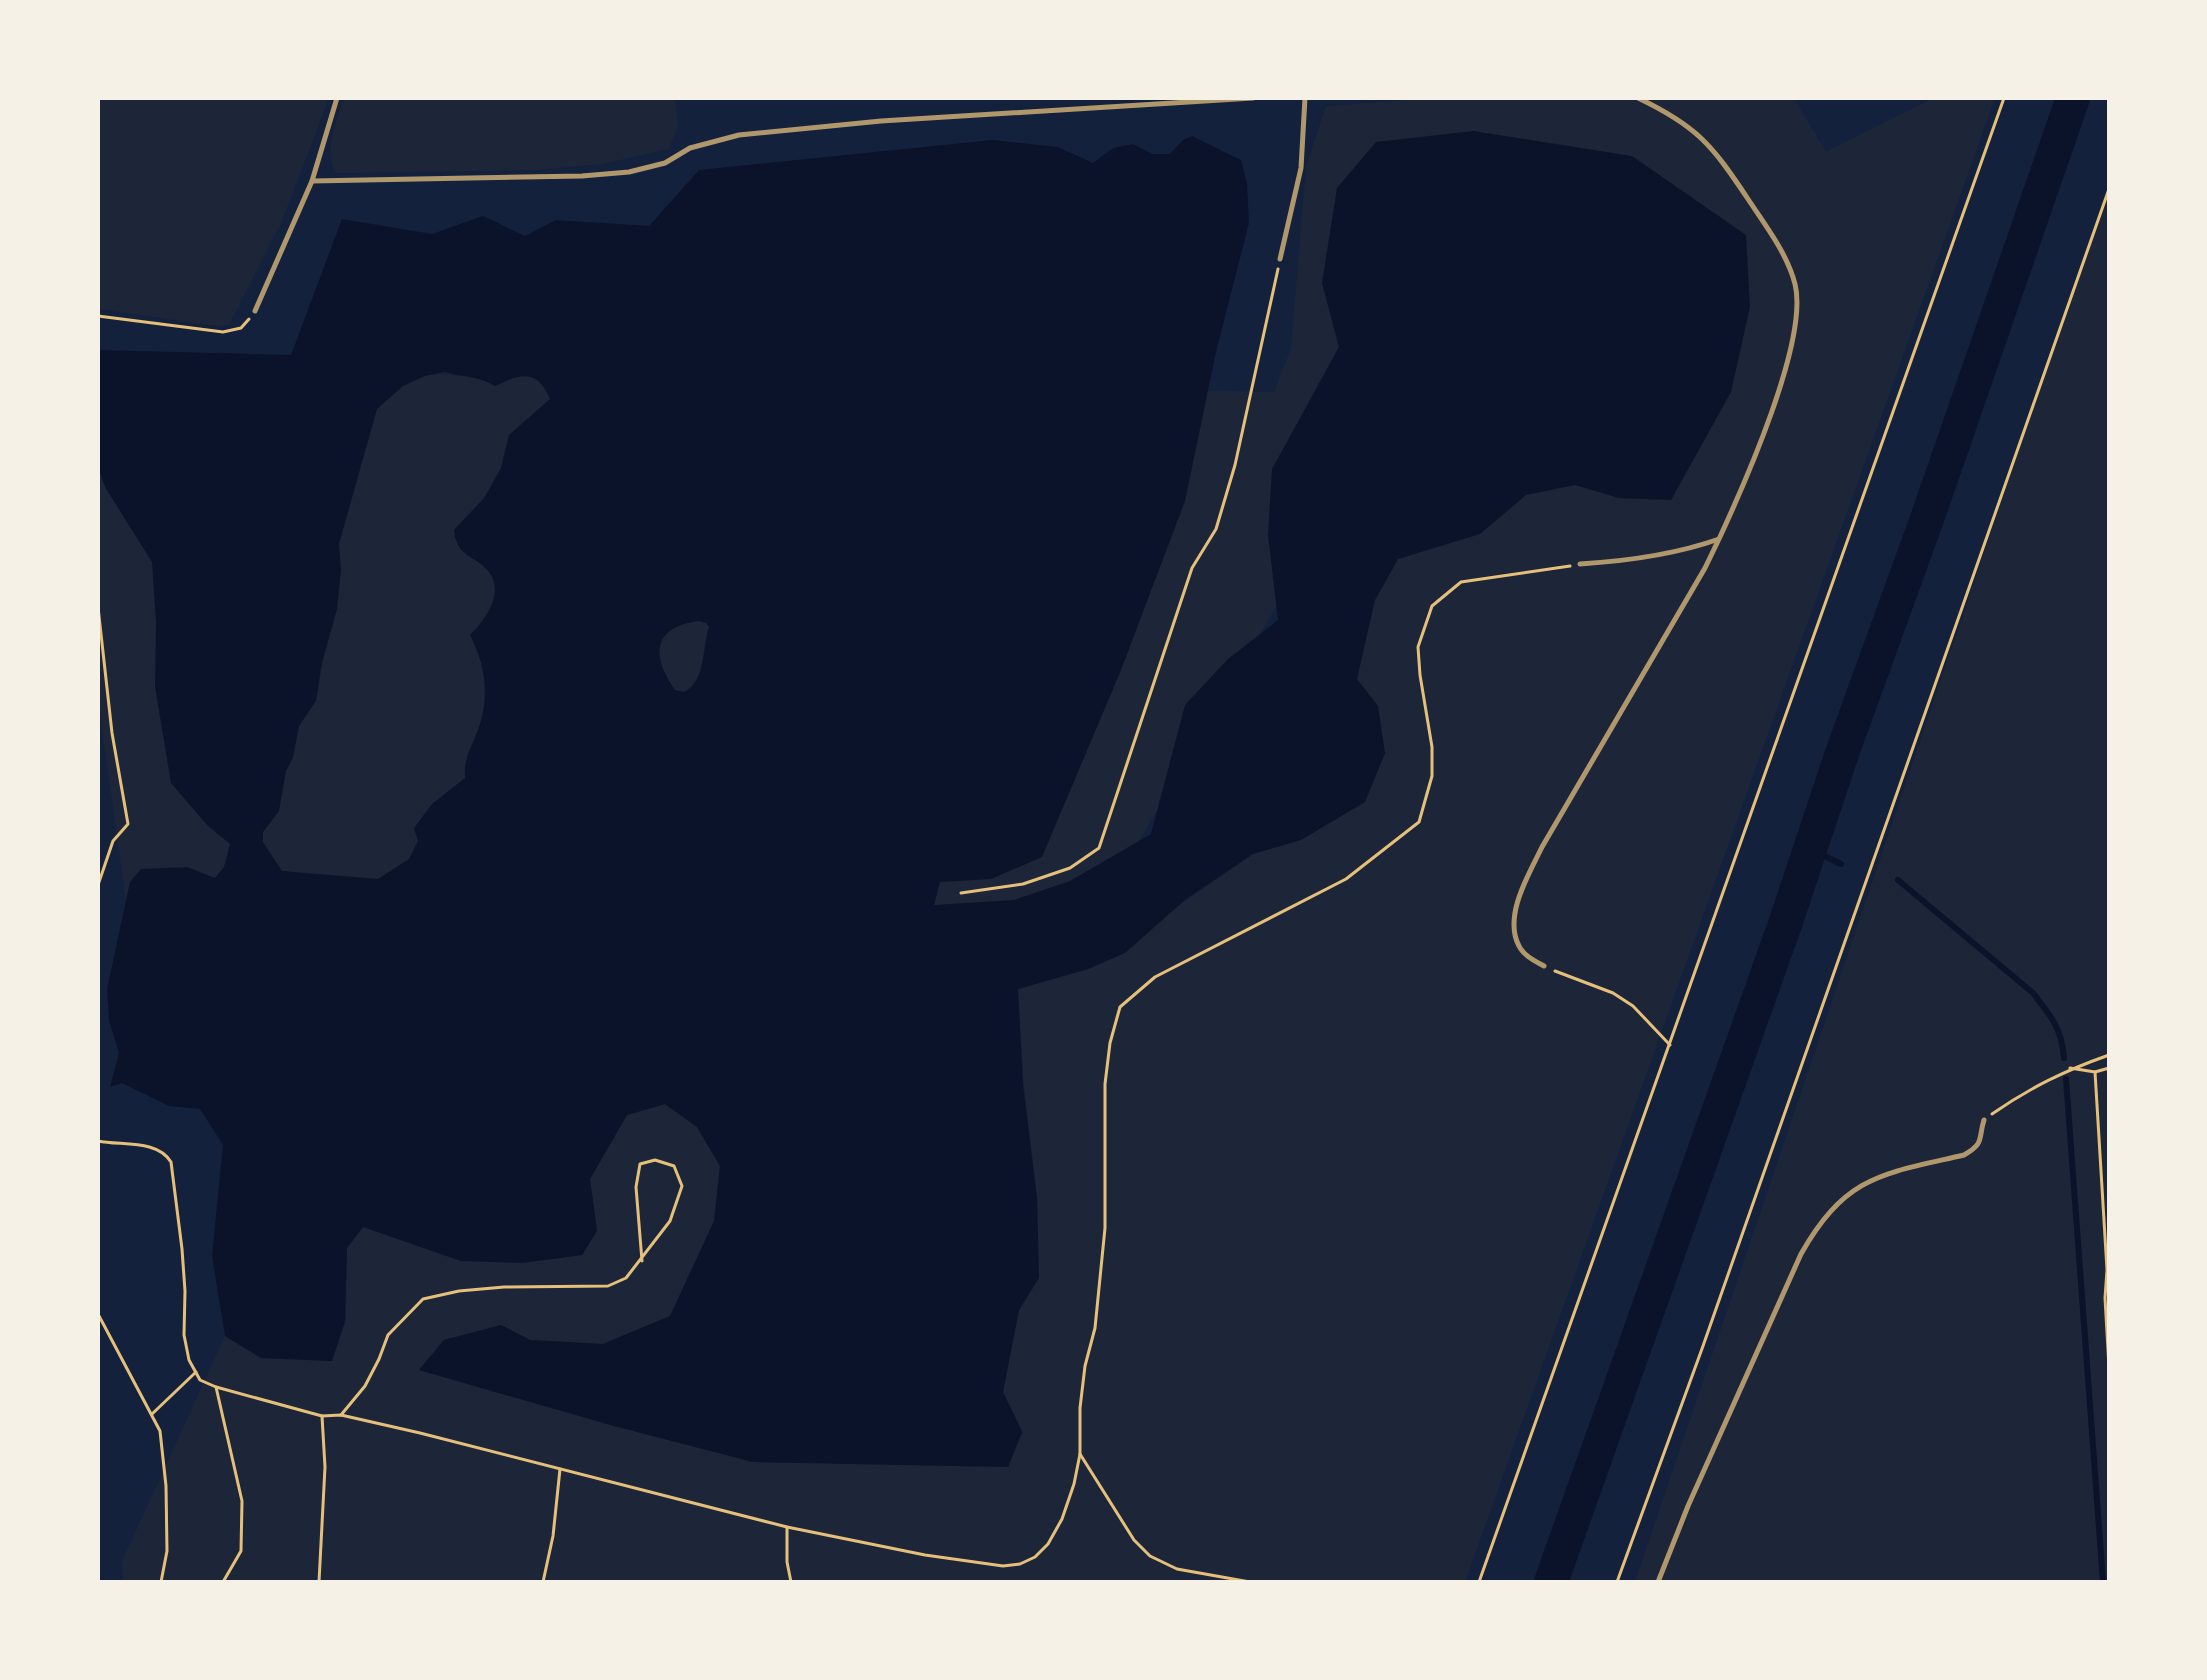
<svg xmlns="http://www.w3.org/2000/svg" width="2207" height="1680" viewBox="0 0 2207 1680" font-family="'DM Sans',sans-serif">
<rect width="100%" height="100%" fill="#14213d"/>
<g fill="#1d2539">
<polygon points="98,98 329,98 282,221 229,325 215,326 98,309"/>
<path d="M344,98H675L678,127L668,149L603,164L538,170L336,173C323,150 337,122 344,98Z"/>
<path d="M1432,98H1794L1826,152L1933,98H1995L1465,1582H123L122,1561L225,1336L261,1358L332,1361L346,1321L347,1248L363,1227L461,1261L522,1263L582,1255L597,1231L590,1179L627,1115L665,1104L697,1127L720,1165L714,1221L670,1317L603,1344L530,1340L501,1325L444,1340L419,1370L614,1426L753,1462L1008,1467L1023,1432L1003,1392L1019,1310L1039,1278L1037,1198L1024,1085L1018,989L1088,969L1253,854L1301,840L1378,706L1356,680L1375,600L1398,559L1480,534L1526,495L1575,485L1619,498L1322,283L1339,347L1314,393L1400,395L1066,966L130,930L98,700V369L429,375C442,373 449,375 461,376C485,378 508,372 532,377L1274,392L1291,348L1306,166L1326,106Z"/>
<polygon points="2109,184 2109,1582 1635,1582"/>
</g>
<path fill="#0b132b" fill-rule="evenodd" d="M1473,131L1632,156L1746,235L1750,307L1731,392L1671,500L1619,498L1575,485L1526,495L1480,534L1398,559L1375,600L1357,679L1378,706L1385,753L1365,802L1301,840L1253,854L1186,899L1125,953L1088,969L1018,989L1023,1085L1037,1198L1039,1278L1019,1310L1003,1392L1022,1432L1008,1467L753,1462L614,1426L419,1370L444,1340L501,1325L530,1340L603,1344L670,1316L714,1221L720,1166L697,1127L665,1104L627,1115L590,1179L597,1231L582,1255L522,1263L461,1261L363,1227L347,1248L345,1321L332,1361L261,1358L225,1336L212,1256L223,1145L200,1109L169,1106L122,1083L110,1087L119,1053L109,1021L107,989L130,882L141,869L187,867L215,878L224,867L230,844L207,825L171,783L155,687L156,622L152,562L105,487L98,467V350L291,355L342,219L432,234L483,216L525,236L556,220L649,226L699,170L992,140L1058,147L1093,163L1113,148L1133,144L1153,154H1170L1183,140L1192,136L1241,160L1247,183L1249,223L1216,352L1185,501L1121,670L1042,857L991,879L940,882L934,905L1014,900L1070,881L1151,834L1185,705L1228,659L1278,620L1268,535L1272,469L1339,347L1322,283L1337,188L1376,142ZM445,372C463,377 479,376 495,386C520,374 537,368 550,399L509,435L501,468L484,498L454,530C457,559 475,554 489,572C505,594 485,620 470,635C487,668 490,701 476,735C469,753 464,758 465,778L432,804L414,828L418,841L409,859L378,879L282,871L263,842V832L279,811L286,771L293,758L299,726L316,701L322,663L337,609L341,570L339,544L377,409L403,386L425,376ZM699,621L706,623L709,627C702,648 706,681 684,692L675,690C651,656 652,627 699,621Z"/>
<g fill="none" stroke-linecap="round" stroke-linejoin="round">
<g stroke="#0b132b" stroke-width="6">
<polyline points="1810,849 1841,864"/>
<path d="M1898,880L2033,993C2051,1016 2062,1029 2064,1058"/>
<polyline points="2066,1079 2103,1582"/>
</g>
<polyline stroke="#0b132b" stroke-width="34" points="1551,1582 1784,927 1841,756 1928,516 2073,98"/>
<g stroke="#e5c07b" stroke-width="3">
<polyline points="98,316 223,332 241,328 249,319"/>
<polyline points="98,607 112,733 128,824 113,841 98,885"/>
<polyline points="961,893 1023,884 1070,868 1099,848 1192,568 1216,529 1235,465 1278,269"/>
<polyline points="1555,971 1613,993 1633,1006 1670,1045"/>
<polyline points="2070,1068 2095,1072 2107,1270 2105,1298 2109,1367"/>
<polyline points="2095,1072 2109,1068"/>
<path d="M1992,1114C2031,1087 2064,1071 2109,1055"/>
<path d="M98,1141C121,1146 157,1139 171,1162L182,1249L185,1291L184,1335L189,1360L200,1380L216,1387L322,1416L325,1467L319,1582"/>
<polyline points="98,1314 160,1431 166,1486 167,1551 161,1582"/>
<polyline points="216,1387 242,1501 241,1551 223,1582"/>
<polyline points="152,1414 196,1372"/>
<polyline points="341,1415 365,1386 379,1359 388,1335 423,1299 459,1291 504,1287 608,1286 626,1278 670,1221 682,1186 674,1166 655,1160 640,1164 636,1187 642,1261"/>
<polyline points="322,1416 341,1415 420,1433 787,1527 925,1555 1003,1566 1020,1564 1035,1557 1048,1544 1062,1519 1074,1484 1080,1454 1080,1408 1085,1366 1095,1328 1105,1228 1105,1084 1110,1043 1120,1007 1155,977 1346,879 1419,822 1432,776 1432,747 1420,675 1418,647 1432,606 1461,582 1570,566"/>
<polyline points="1080,1454 1134,1540 1150,1556 1177,1569 1250,1582"/>
<polyline points="787,1527 787,1562 791,1582"/>
<polyline points="543,1582 553,1536 560,1469"/>
<polyline points="1479,1582 2004,98"/>
<polyline points="1617,1582 1703,1346 2109,189"/>
</g>
<g stroke="#b1986c" stroke-width="5">
<polyline points="312,181 582,176 629,172 665,163 690,148 739,135 881,121 1253,98"/>
<polyline points="1280,259 1301,168 1305,98"/>
<polyline points="255,311 312,181 337,98"/>
<path d="M1580,564C1628,561 1674,555 1719,539C1744,485 1809,340 1795,284C1787,253 1765,225 1748,199C1712,145 1697,126 1638,98"/>
<path d="M1544,966C1535,961 1524,956 1519,946C1503,916 1529,874 1542,847L1705,568L1718,541"/>
<path d="M1658,1582L1688,1506L1801,1254C1846,1175 1882,1174 1964,1155C1985,1143 1978,1139 1984,1120"/>
</g>
</g>
<rect width="2207" height="1680" fill="none" stroke="#f6f1e7" stroke-width="200"/>
</svg>
